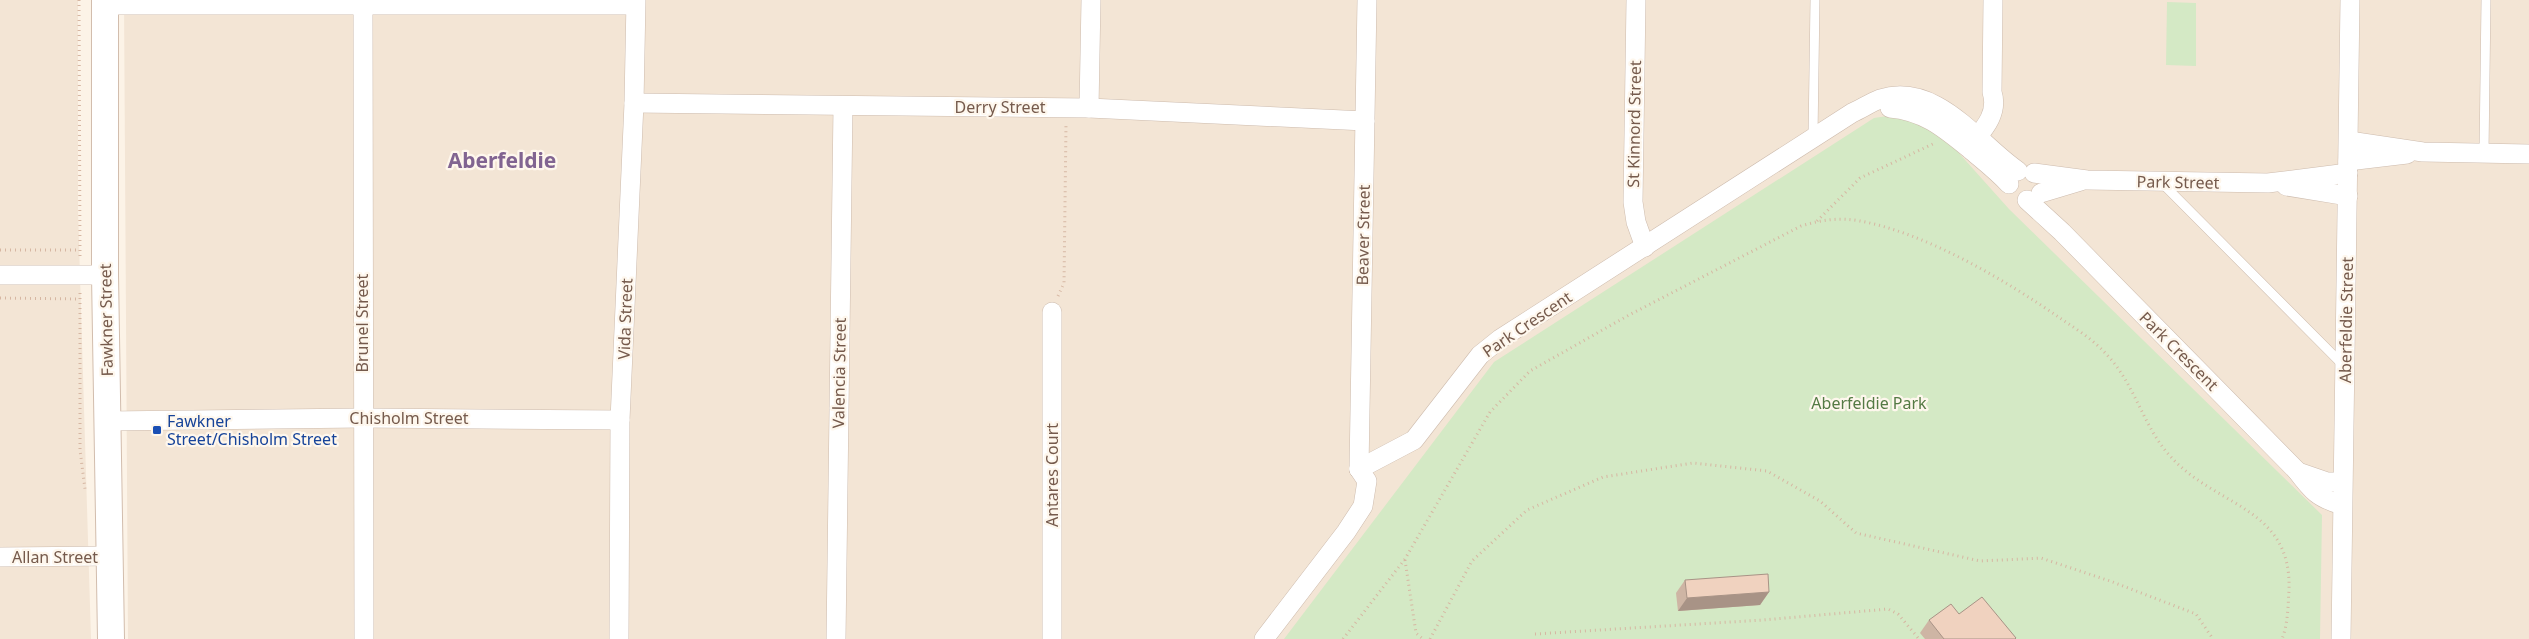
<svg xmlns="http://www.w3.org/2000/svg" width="2529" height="639" viewBox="0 0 2529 639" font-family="'Noto Sans',sans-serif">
<rect width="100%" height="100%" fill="#fcf3e7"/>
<g fill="#f3e5d5">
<polygon points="0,0 78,0 78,210 91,639 0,639"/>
<polygon points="124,0 2529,0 2529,639 128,639"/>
</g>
<g fill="#d4e9c5">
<polygon points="2167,2 2196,3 2196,66 2166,65"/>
<polygon points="1894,115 1928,125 1949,142 2009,209 2322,515 2320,639 1284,639 1494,362 1874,118"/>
</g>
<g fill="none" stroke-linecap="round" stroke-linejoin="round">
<g stroke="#cdbbad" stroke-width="10">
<g id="lane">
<polyline points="1813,137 1815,0"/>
<polyline points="2484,153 2486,0"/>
<polyline points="2163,184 2344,366"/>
</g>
</g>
<g stroke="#cdbbad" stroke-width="20">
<g id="street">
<polyline points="1636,0 1633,202 1636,222 1645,247"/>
<polyline points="105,5 635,5"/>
<polyline points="363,6 364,639"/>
<polyline points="634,103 1089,108 1365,121"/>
<polyline points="1089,108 1091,0"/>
<path d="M1890,108C1925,111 1945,129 1971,150C1984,161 1997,171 2009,184"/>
<polyline points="2349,141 2423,152 2529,154"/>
<path d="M1970,146C1983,130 1999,114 1992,92L1993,0"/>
<polyline points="2348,161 2407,154"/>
<polyline points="2034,173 2087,180 2268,183 2348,173"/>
<polyline points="2286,186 2348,196"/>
<polyline points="2041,193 2081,181"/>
<path d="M2027,200L2062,232L2297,471C2312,491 2318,498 2342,505"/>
<polyline points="0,275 105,275"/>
<polyline points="1052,312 1052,639"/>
<polyline points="107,421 362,418 620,420"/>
<path d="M1359,469L1414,440L1480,355L1500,339L1852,113C1861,109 1870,103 1880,99C1937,81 1978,144 2018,171"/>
<polyline points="1359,469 1367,0"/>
<polyline points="2298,472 2327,482 2342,482"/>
<polyline points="0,557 110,556"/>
<polyline points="619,639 620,420 634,103 636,0"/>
<polyline points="836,639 843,106"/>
<polyline points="1264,639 1346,532 1363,506 1367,481 1359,469"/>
<polyline points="2341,639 2350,0"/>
</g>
</g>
<g stroke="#d2bdad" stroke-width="28">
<polyline id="secondary" points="105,0 105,275 111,639"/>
</g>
<g stroke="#d6b6a2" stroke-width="3" stroke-dasharray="1 4" stroke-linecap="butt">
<polyline points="79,0 80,257"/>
<polyline points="1817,221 1860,178 1935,143"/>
<polyline points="0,250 80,250"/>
<polyline points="80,293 80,450 85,489"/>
<polyline points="1058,296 1064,283 1066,124"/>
<polyline points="0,298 80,299"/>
<polyline points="1405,560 1416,633 1423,639"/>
<polyline points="1535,634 1763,620 1888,609 1898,614 1919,639"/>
<path d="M1343,639L1405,559L1490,412L1530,371L1629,315L1801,226C1821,220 1839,217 1860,221C1926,233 2005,280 2060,318C2076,329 2094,340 2107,355C2135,384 2143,427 2171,457C2216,507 2292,507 2289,590C2288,606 2288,624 2282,639"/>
<polyline points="1430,639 1472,561 1527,510 1603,477 1693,463 1767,471 1820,501 1856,533 1980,561 2041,558 2110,581 2196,614 2213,639"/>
</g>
<use href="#lane" stroke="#fff" stroke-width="9"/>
<use href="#street" stroke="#fff" stroke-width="19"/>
<use href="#secondary" stroke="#fff" stroke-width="26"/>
</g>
<g fill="#ceb5a4">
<polygon points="1685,580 1769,592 1760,605 1678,611 1676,593"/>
<polygon points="1959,614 2016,639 1925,639 1920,633 1929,620"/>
</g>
<polygon fill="#a89386" points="1769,592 1760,605 1678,611 1687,598"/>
<g fill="#f0d2bf" stroke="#a89386">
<polygon points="1768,574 1769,592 1687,598 1685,580"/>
<polygon points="1982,597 2016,638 2015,639 1944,639 1929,620 1951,604 1959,614"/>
</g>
<rect fill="#1a4fb4" stroke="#fef7ed" stroke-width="2" x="152" y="425" width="10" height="10" rx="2.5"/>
<g text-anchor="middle" stroke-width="4.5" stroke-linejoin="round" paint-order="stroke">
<g font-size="16" fill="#755a4c" stroke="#fef7ed">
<text x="1000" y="113">Derry Street</text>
<text transform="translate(1634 124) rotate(-89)" y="6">St Kinnord Street</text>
<text transform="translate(2178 182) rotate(1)" y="6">Park Street</text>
<text transform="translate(1363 235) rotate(-89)" y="6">Beaver Street</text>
<text transform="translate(625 319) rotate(-88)" y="6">Vida Street</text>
<text transform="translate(106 320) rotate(-91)" y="6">Fawkner Street</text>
<text transform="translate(2346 320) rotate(-89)" y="6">Aberfeldie Street</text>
<text transform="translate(362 323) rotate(-90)" y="6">Brunel Street</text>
<text transform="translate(1527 324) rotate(-34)" y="6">Park Crescent</text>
<text transform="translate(2179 351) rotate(45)" y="6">Park Crescent</text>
<text transform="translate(839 373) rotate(-89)" y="6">Valencia Street</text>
<text x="409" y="424">Chisholm Street</text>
<text transform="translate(1052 475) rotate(-90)" y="6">Antares Court</text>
<text x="55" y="563">Allan Street</text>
</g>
<g font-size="16" fill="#547a44" stroke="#fef7ed">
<text x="1869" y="409">Aberfeldie Park</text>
</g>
<g font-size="16" fill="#164399" stroke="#fef7ed" text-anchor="start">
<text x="167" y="427">Fawkner<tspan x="167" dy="18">Street/Chisholm Street</tspan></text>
</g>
<g font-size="21" font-weight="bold" fill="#816491" stroke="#fef7ed">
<text x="502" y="168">Aberfeldie</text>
</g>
</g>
</svg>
